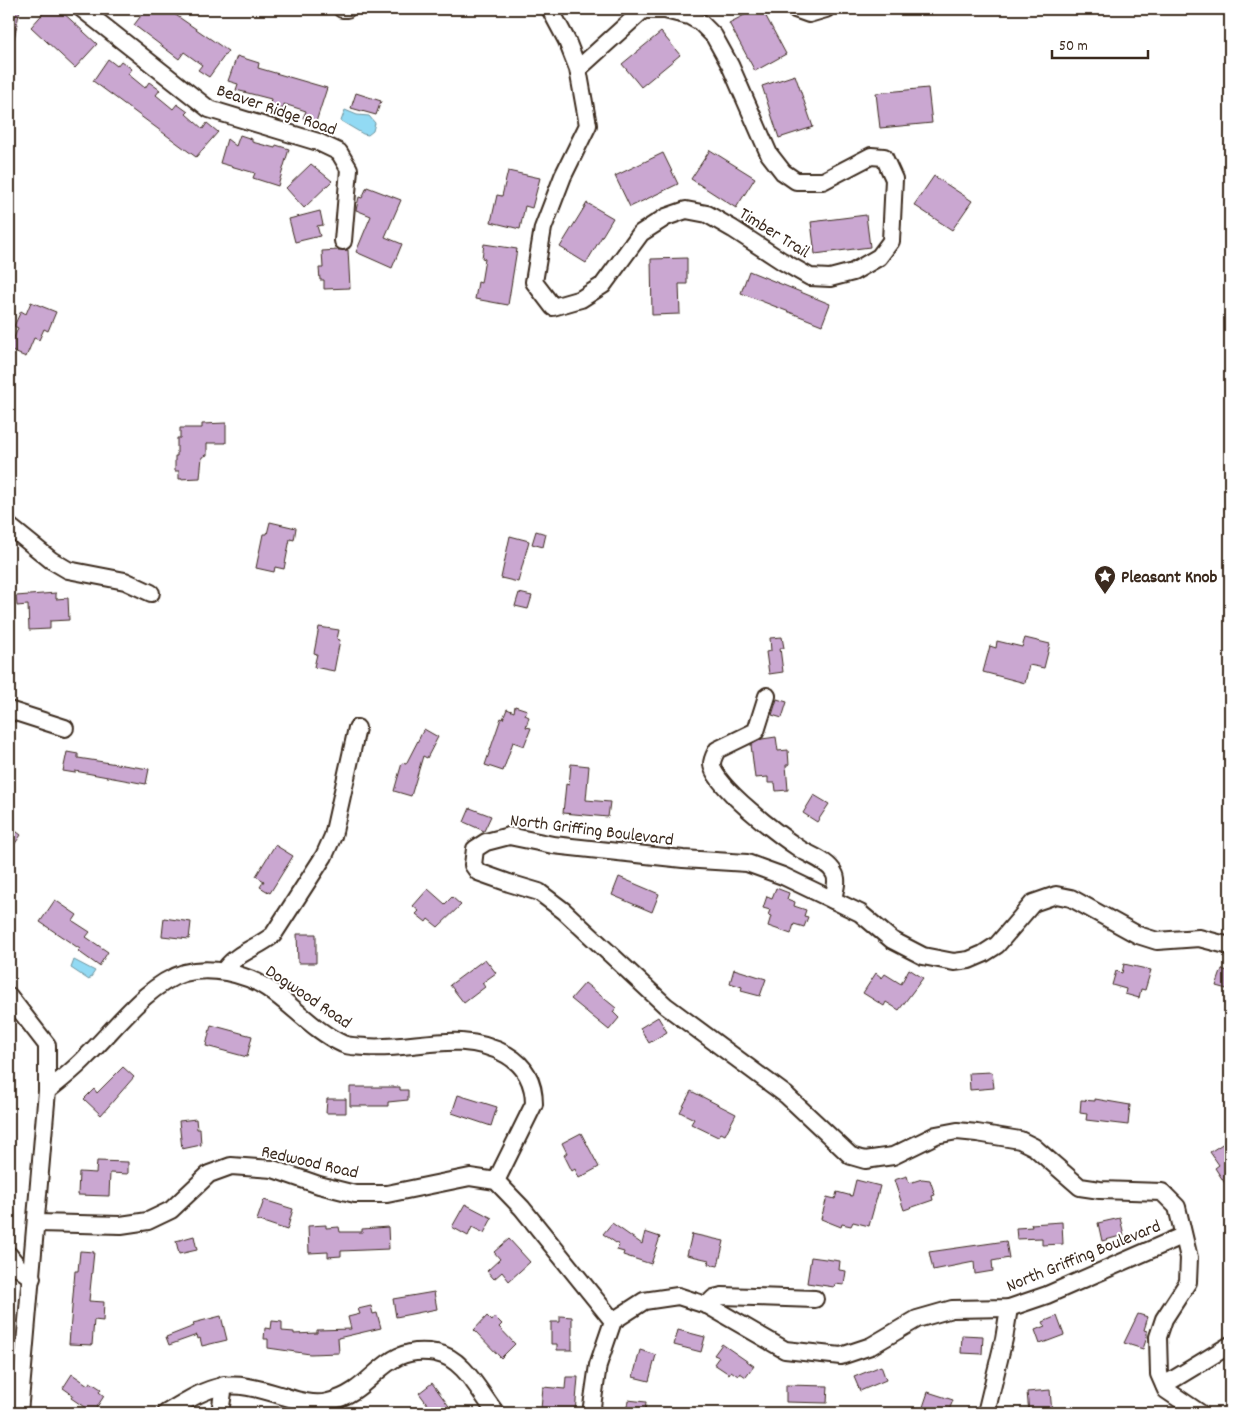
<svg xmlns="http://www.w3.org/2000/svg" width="1239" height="1422" viewBox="0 0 1239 1422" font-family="Dekko,sans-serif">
<rect width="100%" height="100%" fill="#fff"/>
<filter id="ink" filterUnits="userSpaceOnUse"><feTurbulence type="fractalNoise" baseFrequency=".02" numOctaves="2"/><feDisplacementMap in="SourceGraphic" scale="10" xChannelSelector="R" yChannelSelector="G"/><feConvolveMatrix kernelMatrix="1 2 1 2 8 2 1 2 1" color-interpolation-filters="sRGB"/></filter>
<g filter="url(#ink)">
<g fill="#92daf4" stroke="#6f949e">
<polygon points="345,110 357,115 369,116 375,123 373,131 368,135 363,134 341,121"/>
<polygon points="74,960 95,971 89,980 71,968"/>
</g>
<g fill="#caa7d1" stroke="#3b2a1e">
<polygon points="9,9 20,9 14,39 9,38"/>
<polygon points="47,9 54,13 59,9 97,44 75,68 31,27"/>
<polygon points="146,9 167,9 228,51 209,77 198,70 202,65 184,52 179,59 134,25"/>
<polygon points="756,9 762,9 786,54 755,71 729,23"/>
<polygon points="661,32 680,55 641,87 622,64"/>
<polygon points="237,56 259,63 258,68 327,88 316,122 303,118 306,111 284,104 283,109 270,105 271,99 236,90 238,84 228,81"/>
<polygon points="108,59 117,66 121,61 132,69 128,74 145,88 149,82 160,90 156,95 173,109 177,104 188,112 186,114 203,129 207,123 218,132 196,157 93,81"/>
<polygon points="795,75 813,127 779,138 762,86"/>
<polygon points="928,88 932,123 880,128 876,93"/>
<polygon points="356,93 381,101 376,115 351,108"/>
<polygon points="240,135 252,139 252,142 275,148 276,145 289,149 278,186 253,178 255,173 220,163 227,139 236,146"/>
<polygon points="710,150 755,178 736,208 691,179"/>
<polygon points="663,153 678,184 630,207 615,176"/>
<polygon points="311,164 332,181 304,208 286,188"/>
<polygon points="508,171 540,178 532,208 525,206 520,229 491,222 497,195 502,196"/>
<polygon points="934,176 972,201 952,230 914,205"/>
<polygon points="367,187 401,200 385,237 402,244 392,268 356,252 371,216 356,210 359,197 362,198"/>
<polygon points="587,203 613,218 586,263 560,247"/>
<polygon points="320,211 323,225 317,226 320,236 295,242 289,219"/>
<polygon points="866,215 870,247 815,254 811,222"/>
<polygon points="484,244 517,249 508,305 475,299 478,282 481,283 485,259 482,258"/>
<polygon points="338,250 348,250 350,288 324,289 324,280 320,280 319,268 323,268 322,251"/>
<polygon points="687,258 687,284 679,284 680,314 652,315 651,259"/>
<polygon points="749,271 830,304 822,325 741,293"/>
<polygon points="31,302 56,312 48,331 44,329 39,340 34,338 26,357 9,350 18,328 14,326 21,311 26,314"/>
<polygon points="226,423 226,443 207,443 207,455 202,457 200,478 179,479 179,471 175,471 175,456 177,456 177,438 180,438 180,428 202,428 202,424"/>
<polygon points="270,522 296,528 294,540 290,539 284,569 275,567 274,572 256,568 263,534 267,534"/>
<polygon points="536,531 546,534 543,547 532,544"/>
<polygon points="510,536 529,541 518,582 501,578"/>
<polygon points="56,593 56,599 68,598 69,620 50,621 50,629 29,630 28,605 17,606 16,596"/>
<polygon points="519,593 532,596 528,609 515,606"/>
<polygon points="319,627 339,630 337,639 340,640 334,671 314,667 317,654 314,653"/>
<polygon points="782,637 784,648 780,648 783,672 769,674 766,652 771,651 770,638"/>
<polygon points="1025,638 1050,644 1044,668 1029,665 1025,683 983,672 990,646 996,648 997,641 1022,647"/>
<polygon points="777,699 787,702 782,718 772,715"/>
<polygon points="515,706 527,710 525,715 529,717 526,727 531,728 524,746 513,742 503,771 485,765 501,718 503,719 507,709 514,712"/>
<polygon points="424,729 438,737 427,758 423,756 411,796 394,791 402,763 406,764"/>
<polygon points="776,737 778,751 788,750 789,765 786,765 788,790 776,791 775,783 768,783 768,777 755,778 751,745 762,739"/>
<polygon points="67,752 78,754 78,758 149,769 146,784 75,771 75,773 63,771"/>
<polygon points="571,764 589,766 586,800 610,802 608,817 563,813 566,784 569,785"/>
<polygon points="814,795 829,804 817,822 803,813"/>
<polygon points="470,808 491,816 484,831 464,822"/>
<polygon points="13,829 21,835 9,852 9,835"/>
<polygon points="275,845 293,856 270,893 260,887 264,881 256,876"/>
<polygon points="619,877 659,894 652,912 612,895"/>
<polygon points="776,888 789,893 787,899 795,902 794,906 806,910 804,916 808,917 804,927 794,924 791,934 768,926 771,916 768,915 770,910 763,908 767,896 772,898"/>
<polygon points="428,889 445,904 452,897 461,905 438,927 428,919 426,922 416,914 419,911 413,906"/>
<polygon points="55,900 77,915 73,921 90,932 86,937 108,952 99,966 78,951 80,949 40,922"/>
<polygon points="164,918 191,922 189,939 162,936"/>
<polygon points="297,934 316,934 316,963 298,963"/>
<polygon points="485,959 496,973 482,983 485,987 464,1003 450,985"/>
<polygon points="1124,964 1151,970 1145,990 1141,989 1139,998 1125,994 1126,989 1112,985 1116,971 1122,973"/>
<polygon points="734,969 766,979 760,996 741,991 742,987 730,983"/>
<polygon points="909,969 923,978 899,1010 886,1002 884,1006 863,993 876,973 882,978 885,974 901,984"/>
<polygon points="1222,969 1230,972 1230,990 1216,986"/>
<polygon points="585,983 616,1008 613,1012 619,1018 609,1030 571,999"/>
<polygon points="658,1017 667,1032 649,1043 640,1028"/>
<polygon points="211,1025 252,1036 247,1057 206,1046"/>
<polygon points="123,1067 134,1077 101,1115 84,1099 94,1089 97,1093"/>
<polygon points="992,1072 994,1088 970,1090 969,1073"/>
<polygon points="350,1087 400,1087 400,1090 408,1090 408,1100 388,1102 388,1106 350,1106"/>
<polygon points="691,1091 736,1114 725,1135 721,1133 718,1137 691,1124 694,1119 680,1112"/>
<polygon points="458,1095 497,1107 491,1126 452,1113"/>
<polygon points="327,1099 346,1099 346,1113 326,1113"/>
<polygon points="1095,1099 1130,1105 1128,1125 1086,1120 1087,1114 1080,1113 1081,1100 1095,1101"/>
<polygon points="196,1119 197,1129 200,1129 201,1145 182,1149 179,1121"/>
<polygon points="581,1133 599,1167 579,1178 575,1169 572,1171 564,1155 567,1153 562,1143"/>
<polygon points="1224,1143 1230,1152 1230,1191 1215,1168 1219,1165 1210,1152"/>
<polygon points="97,1161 128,1162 128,1174 110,1173 109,1196 78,1195 79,1172 96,1173"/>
<polygon points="907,1176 909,1183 922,1179 930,1180 935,1195 932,1196 933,1200 904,1210 894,1180"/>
<polygon points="856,1180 880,1186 869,1226 853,1222 851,1226 842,1224 841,1227 821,1219 827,1197 835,1199 837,1192 852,1196"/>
<polygon points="264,1200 293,1209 287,1230 257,1220"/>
<polygon points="465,1204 492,1218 484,1233 472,1227 468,1236 452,1227"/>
<polygon points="1120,1218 1124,1235 1102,1241 1098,1223"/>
<polygon points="1062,1222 1063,1244 1042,1245 1042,1238 1017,1239 1016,1228 1032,1227 1031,1224"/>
<polygon points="612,1223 642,1244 645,1232 660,1237 651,1264 623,1255 624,1252 617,1250 619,1245 603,1234"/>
<polygon points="326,1225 326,1228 339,1227 340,1232 362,1232 362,1229 388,1227 389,1249 341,1251 341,1256 328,1257 328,1252 309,1253 308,1226"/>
<polygon points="692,1234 724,1241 718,1266 708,1264 709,1260 687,1255"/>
<polygon points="194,1236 197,1250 179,1254 176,1241"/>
<polygon points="509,1239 530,1262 509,1281 502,1272 494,1279 487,1271 500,1259 494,1252"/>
<polygon points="1006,1241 1009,1258 992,1261 993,1271 975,1274 974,1262 933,1270 929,1252"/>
<polygon points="80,1251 94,1252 89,1301 104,1302 103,1321 94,1320 92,1345 69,1344 75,1271 78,1271"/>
<polygon points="811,1257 840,1261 839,1270 846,1271 844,1285 835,1284 834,1287 807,1283"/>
<polygon points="434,1292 437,1309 396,1317 393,1299"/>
<polygon points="371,1306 373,1314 377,1313 381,1328 338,1338 339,1353 310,1354 268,1348 268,1339 264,1339 265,1328 271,1329 272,1321 282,1322 282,1331 294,1332 294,1334 317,1333 317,1330 351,1329 348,1317 360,1314 358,1309"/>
<polygon points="1138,1314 1148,1317 1144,1330 1147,1331 1147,1337 1143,1349 1124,1343"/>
<polygon points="221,1316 227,1340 202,1346 200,1338 198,1339 197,1335 169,1345 166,1337 194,1326 193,1323"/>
<polygon points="487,1316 492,1321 495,1317 502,1324 499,1327 515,1344 501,1358 474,1330"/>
<polygon points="560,1316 572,1317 572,1350 557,1350 557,1344 551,1344 551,1322 560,1322"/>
<polygon points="1057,1316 1064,1335 1040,1344 1035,1330 1045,1326 1043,1322"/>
<polygon points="678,1330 705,1337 701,1352 674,1345"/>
<polygon points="962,1335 983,1336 982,1354 961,1353"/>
<polygon points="722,1344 754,1366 746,1377 740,1373 738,1376 731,1371 729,1374 714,1364 719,1357 714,1355"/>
<polygon points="640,1350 656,1355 649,1381 633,1377"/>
<polygon points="881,1366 886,1380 860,1391 854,1377"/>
<polygon points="72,1374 88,1385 90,1382 101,1389 99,1392 104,1396 93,1413 71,1398 73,1395 63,1388"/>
<polygon points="566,1377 578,1377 575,1413 544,1411 541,1409 543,1387 565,1389"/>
<polygon points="432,1383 454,1413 434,1413 419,1393"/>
<polygon points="786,1385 828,1386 827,1403 786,1402"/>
<polygon points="1050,1390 1052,1413 1029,1413 1027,1392"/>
<polygon points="928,1392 953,1400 948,1413 921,1413"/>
<polygon points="628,1400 646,1402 645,1413 626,1413"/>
</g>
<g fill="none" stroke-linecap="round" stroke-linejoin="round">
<g stroke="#3b2a1e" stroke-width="20">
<g id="minor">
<polyline points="82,9 209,109 318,142 339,152 349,169 343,241"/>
<polyline points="342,9 347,9"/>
<polyline points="550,9 567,41 578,69 588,125 563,176 543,228 534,282 553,307 581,299 603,285 641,233 666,217 686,210 707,214 733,229 782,261 810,277 830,278 853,272 879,257 891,241 894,179 884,157 871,156 823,181 796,181 783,172 769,154 730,65 714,36 700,22 689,16 665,10 643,10 578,69"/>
<polyline points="795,9 809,14 826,9"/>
<polyline points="9,526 51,560 68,570 125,581 151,593"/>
<path d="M767,696L756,731L717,750C715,754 712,759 712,764C712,785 782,837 800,849C811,856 828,861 834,873C839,881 834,891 833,900"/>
<polyline points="9,710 65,728"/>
<path d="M224,971C234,954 257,948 273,935L324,856L333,836L357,728"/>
<polyline points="9,996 47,1045 47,1091 19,1413"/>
<path d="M47,1091C61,1080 75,1069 87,1056C114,1030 147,984 184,973C210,966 244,973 267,988C293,1005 314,1031 343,1044C349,1047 359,1046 366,1047C414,1051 460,1028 507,1055C526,1066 534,1083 534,1104L496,1181"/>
<polyline points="37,1223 121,1225 148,1221 171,1210 209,1174 231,1166 273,1169 319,1185 355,1194 387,1194 470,1177 496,1181 522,1208 613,1321"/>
<polyline points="9,1255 20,1269 32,1278"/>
<polyline points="707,1305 714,1298 722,1296 815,1299"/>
<polyline points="1164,1385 1230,1345"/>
<path d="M166,1413C215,1383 226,1378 283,1396C296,1400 314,1406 328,1402C376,1391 381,1343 436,1353C463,1357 480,1393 496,1413"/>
<polyline points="220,1413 224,1385"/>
<polyline points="591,1413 598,1365 613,1321 644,1301 678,1296 709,1306 785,1350 841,1356 871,1346 917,1319 952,1309 1009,1308 1047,1295 1182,1236"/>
<polyline points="986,1413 1004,1339 1009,1308"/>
<polyline points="1200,1413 1166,1390 1159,1374 1158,1337 1164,1319 1188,1282 1189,1258 1177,1207 1162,1192 1100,1190 1080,1187 1034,1147 1020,1140 977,1133 957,1131 936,1135 893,1156 865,1160 851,1156 786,1095 666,1006 564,911 539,892 509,883 478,872 473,865 475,849 486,842 509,836 553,845 683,859 747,863 783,876 860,913 892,940 923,956 954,962 969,960 983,954 997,945 1033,903 1056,895 1071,898 1138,935 1157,941 1199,938 1230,946"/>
</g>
</g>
<use href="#minor" stroke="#fff" stroke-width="16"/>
</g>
</g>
<defs>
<g id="sight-pin" transform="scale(1.125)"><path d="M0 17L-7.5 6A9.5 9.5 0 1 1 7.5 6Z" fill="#3b2a1e" stroke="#fff"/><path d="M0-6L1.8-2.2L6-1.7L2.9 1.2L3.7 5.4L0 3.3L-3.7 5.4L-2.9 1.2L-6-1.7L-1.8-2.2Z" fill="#fff"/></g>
</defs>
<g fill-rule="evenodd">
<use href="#sight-pin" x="1105" y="576"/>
</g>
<g text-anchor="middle" stroke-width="4" stroke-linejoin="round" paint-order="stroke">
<g font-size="18" fill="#3b2a1e" stroke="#fff">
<text transform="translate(277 109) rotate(19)" y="6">Beaver Ridge Road</text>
<text transform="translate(775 232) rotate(32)" y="6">Timber Trail</text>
<text transform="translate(592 829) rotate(7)" y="6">North Griffing Boulevard</text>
<text transform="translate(309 996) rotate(34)" y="6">Dogwood Road</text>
<text transform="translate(310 1161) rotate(13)" y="6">Redwood Road</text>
<text transform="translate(1083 1255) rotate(-22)" y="6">North Griffing Boulevard</text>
</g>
<g font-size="18" font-weight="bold" fill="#3b2a1e" stroke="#fff" text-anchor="start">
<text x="1121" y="582">Pleasant Knob</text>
</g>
</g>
<rect width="1239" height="1422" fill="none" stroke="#fff" stroke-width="30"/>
<rect x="15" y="15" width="1209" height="1392" fill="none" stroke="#3b2a1e" stroke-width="2" filter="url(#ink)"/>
<path d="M1052 50v8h96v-8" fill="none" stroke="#3b2a1e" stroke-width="2.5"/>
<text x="1059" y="50" font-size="15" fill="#3b2a1e" stroke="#ffffff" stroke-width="4" paint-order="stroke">50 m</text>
</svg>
